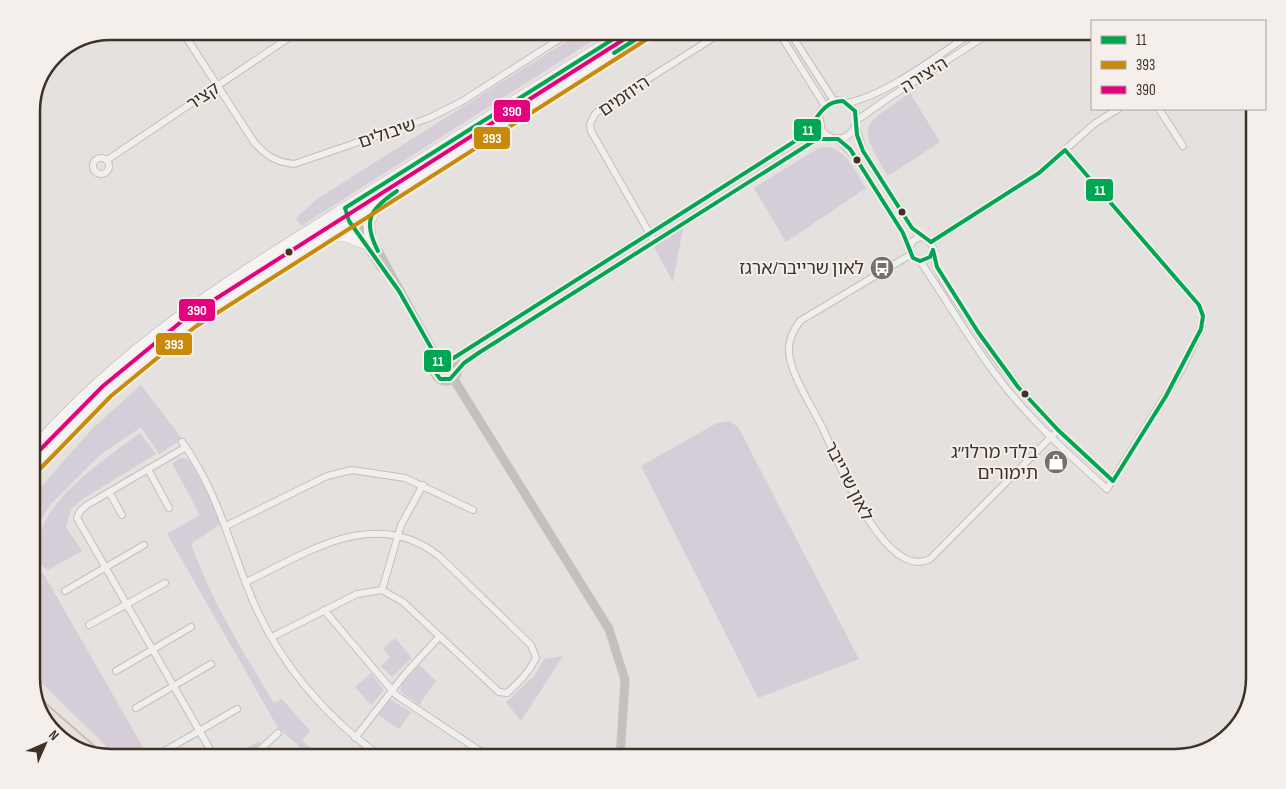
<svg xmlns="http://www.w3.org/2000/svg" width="1286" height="789" viewBox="0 0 1286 789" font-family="'Sofia Sans Condensed','Noto Sans Hebrew',sans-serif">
<rect width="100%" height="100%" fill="#e4e1df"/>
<g fill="#d5cdd7">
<polygon points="583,31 608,31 301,226 296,218 317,199"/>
<path d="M910,93L940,142L888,176C856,121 861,128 910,93Z"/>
<path d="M826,147C847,149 855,172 866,188L786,242L754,188L817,149Z"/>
<polygon points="683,228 673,282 654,247"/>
<polygon points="141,385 182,439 159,454 141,427 100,455 50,505 31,536 31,498 93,428"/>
<polygon points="729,421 738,427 859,659 758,698 641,466 717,423"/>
<path d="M140,433L156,454L84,498L71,509L66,527L82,551L48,570L33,559C36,548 38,536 43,526C60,488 108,457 140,433Z"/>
<path d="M181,458H186L190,462L211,499L220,524L191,544C211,600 243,652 274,703L282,699L310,731L302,741L323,758H313L278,728L167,534L200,515L172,463Z"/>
<polygon points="31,568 43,573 149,758 118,758 31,672"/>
<polygon points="395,638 412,658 392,677 381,666 390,657 383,649"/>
<polygon points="563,656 521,721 506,702 534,676 544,659"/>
<polygon points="419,665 436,681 419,705 400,691 402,684"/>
<polygon points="371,673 384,690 371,705 355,687"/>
<polygon points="391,700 411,712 399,729 377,714 386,702"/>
<polygon points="259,741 260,744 245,758 230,758"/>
</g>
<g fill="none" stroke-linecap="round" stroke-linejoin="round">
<polyline stroke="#d2b9aa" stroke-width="2" points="35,694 107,757"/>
<g stroke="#c2bfbd" stroke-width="8">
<g id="street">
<path d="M182,31L254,142C266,156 276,162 294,164L429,118L461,102L572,31"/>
<polyline points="778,31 825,106"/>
<polyline points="789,31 834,101"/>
<path d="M847,103C888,95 939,54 975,31"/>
<polyline points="1159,109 1183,146"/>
<polyline points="857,120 890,97 993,31"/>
<polyline points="856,126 863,151 912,228 922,237"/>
<polyline points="838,139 855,157 903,233 913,258 924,261 930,257 933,251"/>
<circle cx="101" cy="166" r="8"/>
<polyline points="107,160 299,31"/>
<polyline points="654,241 591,131 590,124 595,114 602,108 724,31"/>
<polyline points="931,242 1039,173 1094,124 1118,109"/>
<path d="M909,248C912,239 922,233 929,241C935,246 933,256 935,263C942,283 965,312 977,331C1014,388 1062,436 1113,481"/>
<path d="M910,255L800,321C794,329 789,338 789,349C788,371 813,408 823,429C837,459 885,582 930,559L1058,430"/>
<path d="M920,261C946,299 969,339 996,375C1028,418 1068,454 1107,489L1182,369L1201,329L1203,316L1199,305L1065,150"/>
<path d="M452,359L803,136C813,127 820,107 829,103C834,100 840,100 844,102C872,113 847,156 822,131L819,115"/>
<polyline points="456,373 464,363 480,352 808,144 817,139 830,138"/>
<path d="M182,442C219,493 229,545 253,601C280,664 327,719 383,758"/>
<polyline points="186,447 87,505 80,511 77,518 215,758"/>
<polyline points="148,469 169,508"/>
<polyline points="109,492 122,515"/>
<polyline points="226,526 327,476 352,470 405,478 473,510"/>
<path d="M246,582C307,553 375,505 439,556L531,645L536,658C529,672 519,683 507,693L499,692L403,602L382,590L357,594L272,637"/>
<polyline points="382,590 401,525 423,485"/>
<polyline points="65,591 144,545"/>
<polyline points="324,610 396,695 480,751 494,758"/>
<polyline points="89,625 165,583"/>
<polyline points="116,671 191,627"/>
<polyline points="136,708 211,664"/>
<polyline points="355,738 405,674 439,637"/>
<polyline points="161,753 237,709"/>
<polyline points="251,758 278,733"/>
<polyline points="476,758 480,751"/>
</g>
</g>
<g stroke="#b9b4b1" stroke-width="12">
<g id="highway">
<polyline points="327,236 346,236 364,243"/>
<polyline points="370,239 369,222 376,206"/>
<path d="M31,452C124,345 227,282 345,208C439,149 532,90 626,31"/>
<path d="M31,469C79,414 132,365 191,322L649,31"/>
</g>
</g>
<use href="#street" stroke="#f1efee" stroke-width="6"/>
<g stroke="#c4c1bd" stroke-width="9">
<polyline points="345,208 356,217 377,249 438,360"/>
<polyline points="348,218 381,267"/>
<circle cx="446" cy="369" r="12"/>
<polyline points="453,378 609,629 625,680 620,758"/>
</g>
<use href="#highway" stroke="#f5f4f3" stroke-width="11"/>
<g stroke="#f5efeb" stroke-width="8">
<g id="bus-1">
<polyline points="614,53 649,31"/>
<path d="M931,242L912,228L863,151L857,135L855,111L843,101C821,101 816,122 803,136L452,359L445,357L438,360L434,370L440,379H450L464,363L480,352L817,139H838L850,149L903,233L913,258L920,261L930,257L933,250"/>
<polyline points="931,242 1039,173 1065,150 1199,305 1203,316 1201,329 1166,396 1113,481 1058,430 1018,387 978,332 937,267 933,250"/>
<path d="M378,251C362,220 370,209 397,191"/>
<polyline points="438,360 399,291 349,221 345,208 626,31"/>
</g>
</g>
<g stroke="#f5efeb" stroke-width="8">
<polyline id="bus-2" points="36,473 111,396 195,327 652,36"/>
</g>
<g stroke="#f5efeb" stroke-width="8">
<polyline id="bus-3" points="31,459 103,386 187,317 637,31"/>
</g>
<use href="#bus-1" stroke="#00a651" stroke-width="4"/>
<use href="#bus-2" stroke="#c98909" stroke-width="4"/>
<use href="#bus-3" stroke="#e5007d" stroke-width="4"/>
</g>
<defs>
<g id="bus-disc" transform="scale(1.25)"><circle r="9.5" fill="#786f66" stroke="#f5efeb"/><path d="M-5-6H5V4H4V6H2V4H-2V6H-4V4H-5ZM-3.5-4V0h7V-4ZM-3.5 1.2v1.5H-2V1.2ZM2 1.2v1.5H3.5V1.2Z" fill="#fff"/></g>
<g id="shop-disc" transform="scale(1.25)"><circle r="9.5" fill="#786f66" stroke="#f5efeb"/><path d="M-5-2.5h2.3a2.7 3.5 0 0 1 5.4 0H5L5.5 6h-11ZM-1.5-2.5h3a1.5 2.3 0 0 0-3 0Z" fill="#fff"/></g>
</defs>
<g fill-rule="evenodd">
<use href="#bus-disc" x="882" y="268"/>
<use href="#shop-disc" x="1056" y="462"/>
</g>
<g fill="#3e3125" stroke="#f5efeb" stroke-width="2">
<circle cx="857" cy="160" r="4.5"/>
<circle cx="902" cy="212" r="4.5"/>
<circle cx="289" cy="252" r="4.5"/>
<circle cx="1025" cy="394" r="4.5"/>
</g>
<g text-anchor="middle" stroke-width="4" stroke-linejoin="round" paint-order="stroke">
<g font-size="18" fill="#3e3125" stroke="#f5efeb">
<text transform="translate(924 75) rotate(-32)" y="6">היצירה</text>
<text transform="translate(203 96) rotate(-34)" y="6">קציר</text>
<text transform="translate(624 96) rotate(-34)" y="6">היוזמים</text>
<text transform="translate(387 133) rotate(-19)" y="6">שיבולים</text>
<text transform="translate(849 481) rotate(63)" y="6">לאון שרייבר</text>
</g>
<g font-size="18" fill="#3e3125" stroke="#f5efeb" text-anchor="end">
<text x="864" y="274">לאון שרייבר/ארגז</text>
<text x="1038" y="458">בלדי מרלו״ג<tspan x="1038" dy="21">תימורים</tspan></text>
</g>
</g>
<path d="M0 0H1286V789H0ZM111 40H1175A71 71 0 0 1 1246 111V678A71 71 0 0 1 1175 749H111A71 71 0 0 1 40 678V111A71 71 0 0 1 111 40Z" fill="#f5efeb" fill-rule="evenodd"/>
<path fill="none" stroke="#3e3125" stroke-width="2.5" d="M111 40H1175A71 71 0 0 1 1246 111V678A71 71 0 0 1 1175 749H111A71 71 0 0 1 40 678V111A71 71 0 0 1 111 40Z"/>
<g stroke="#f5efeb" stroke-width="2">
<rect x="493" y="99" width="38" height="24" rx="5" fill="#e5007d"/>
<rect x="793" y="118" width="29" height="24" rx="5" fill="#00a651"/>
<rect x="473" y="126" width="38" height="24" rx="5" fill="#c98909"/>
<rect x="1085" y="178" width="29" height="24" rx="5" fill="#00a651"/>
<rect x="178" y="298" width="38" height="24" rx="5" fill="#e5007d"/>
<rect x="155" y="332" width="38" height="24" rx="5" fill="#c98909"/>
<rect x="423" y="349" width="29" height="24" rx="5" fill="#00a651"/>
</g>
<g font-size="14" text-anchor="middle" font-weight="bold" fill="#fff">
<text x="512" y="116">390</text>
<text x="808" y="135">11</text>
<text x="492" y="143">393</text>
<text x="1100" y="195">11</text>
<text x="197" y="315">390</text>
<text x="174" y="349">393</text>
<text x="438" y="366">11</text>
</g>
<rect x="1091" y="20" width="175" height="90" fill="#f5efeb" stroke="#aca39c"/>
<rect x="1101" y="36" width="25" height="8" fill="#00a651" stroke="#aca39c"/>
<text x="1136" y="45" font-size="15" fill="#3e3125">11</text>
<rect x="1101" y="61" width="25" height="8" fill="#c98909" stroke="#aca39c"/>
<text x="1136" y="70" font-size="15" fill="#3e3125">393</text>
<rect x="1101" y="86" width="25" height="8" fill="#e5007d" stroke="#aca39c"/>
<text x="1136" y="95" font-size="15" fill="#3e3125">390</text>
<g transform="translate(45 744) rotate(45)" stroke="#f5efeb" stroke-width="4" paint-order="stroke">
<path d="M0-4L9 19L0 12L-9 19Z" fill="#3e3125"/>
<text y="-8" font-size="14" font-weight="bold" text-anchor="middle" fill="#3e3125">N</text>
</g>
</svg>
